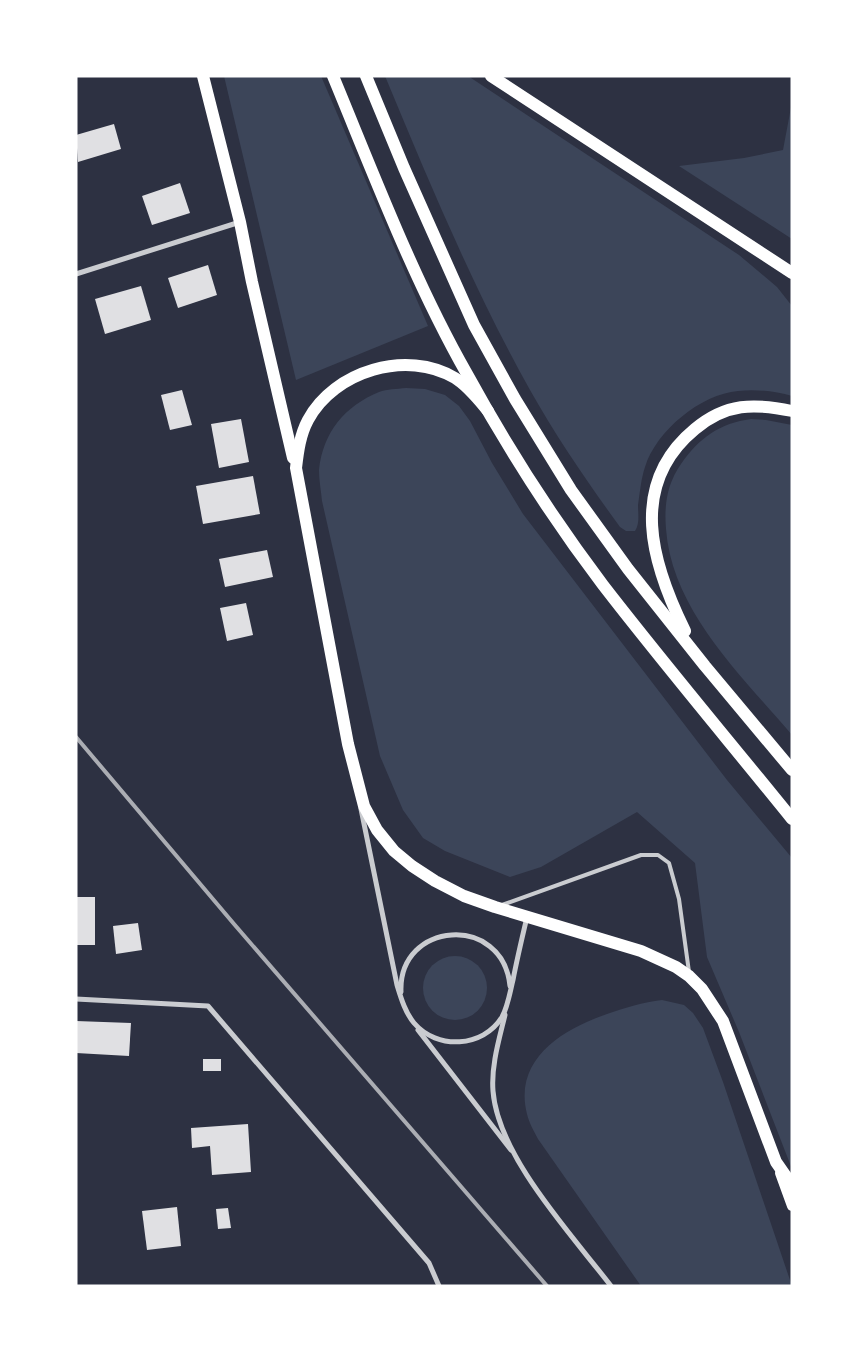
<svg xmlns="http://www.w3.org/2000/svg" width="868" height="1362" viewBox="0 0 868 1362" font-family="Rubik,sans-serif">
<rect width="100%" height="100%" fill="#2d3142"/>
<g fill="#3c4559">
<polygon points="224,76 321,76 428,326 296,380"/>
<path d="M385,76H468L739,255L777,287L792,306V396C775,391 755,389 738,391C701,394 656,431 645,467C641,479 640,492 638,505C638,514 640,523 635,531H626L620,527C588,483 557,438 530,390C474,290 429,182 385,76Z"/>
<polygon points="792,102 792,239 679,166 744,158 783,150"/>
<path d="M406,388L425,389L445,395L459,406L470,421L492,463L523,514L727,780L792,858V1169L739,1032L707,957L695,863L637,812L541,867L510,877L445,851L423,838L403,810L380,756L322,501C321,491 319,480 319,470C323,432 345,406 379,392C387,389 397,389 406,388Z"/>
<path d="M751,419L766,420L792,425V735C742,676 672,611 666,529C664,505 667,484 681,464C699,438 720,423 751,419Z"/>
<circle cx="455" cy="988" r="32"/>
<path d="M662,1000L684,1005L693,1013L703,1028L723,1082L792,1286H641L538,1139C534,1131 529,1123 527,1114C513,1059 563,1029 607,1014C625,1008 643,1002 662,1000Z"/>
</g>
<g fill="#e0e0e3">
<polygon points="114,124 121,149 78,162 76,135"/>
<polygon points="180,183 190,213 152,225 142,196"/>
<polygon points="208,265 217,295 178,308 168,278"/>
<polygon points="141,286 151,320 105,334 95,299"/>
<polygon points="182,390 192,425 170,430 161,395"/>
<polygon points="241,419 249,462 219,468 211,424"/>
<polygon points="253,476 260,514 203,524 196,486"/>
<polygon points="267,550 273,577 225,587 219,559"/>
<polygon points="246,603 253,635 227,641 220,608"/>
<rect x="76" y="897" width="19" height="48"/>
<polygon points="138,923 142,950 116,954 113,926"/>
<polygon points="76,1021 131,1023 129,1056 76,1053"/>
<rect x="203" y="1059" width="18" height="12"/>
<polygon points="248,1124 251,1172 212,1175 210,1146 192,1148 191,1128"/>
<polygon points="177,1207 181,1246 147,1250 142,1211"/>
<polygon points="228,1208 231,1228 218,1229 216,1209"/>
</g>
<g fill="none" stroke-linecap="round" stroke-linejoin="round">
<polyline stroke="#caccd0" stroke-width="4" points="502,905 641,855 658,855 669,863 679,899 689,972"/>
<g stroke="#caccd0" stroke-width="5">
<polyline points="76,274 240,222"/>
<path d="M361,809L397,985C401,998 405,1012 414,1023C437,1050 483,1048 502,1017C508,1006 510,992 513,980C517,959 522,938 527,917"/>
<path d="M401,992C398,921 503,913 510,986"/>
<polyline points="76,999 208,1006 429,1263 439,1286"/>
<path d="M505,1015C499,1040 491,1066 493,1091C498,1156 572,1235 611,1286"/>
<polyline points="418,1030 511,1150"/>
</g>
<polyline stroke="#fff" stroke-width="10" points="780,1173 792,1206"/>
<g stroke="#fff" stroke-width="12">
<polyline points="203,76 240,222 252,282 293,458"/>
<path d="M333,76C374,175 414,281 467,374C507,447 553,519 603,585C664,664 729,741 792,819"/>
<polyline points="366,76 404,168 474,325 515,399 571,490 628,569 705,666 792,770"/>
<polyline points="491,76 792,273"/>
<path d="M488,411C478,399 468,386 455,378C407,349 334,371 308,420C300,435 298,451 296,468L348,744L364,806L377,830L394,851L412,866L435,881L464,896L495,907L641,951L676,967L689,976L702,989L723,1021L776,1162L792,1185"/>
<path d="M685,631C652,564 627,485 695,429C726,403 754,403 792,411"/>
</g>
<polyline stroke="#abadb3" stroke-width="4" points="76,737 234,924 547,1286"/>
</g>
<rect width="868" height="1362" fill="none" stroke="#ffffff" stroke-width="155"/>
</svg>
